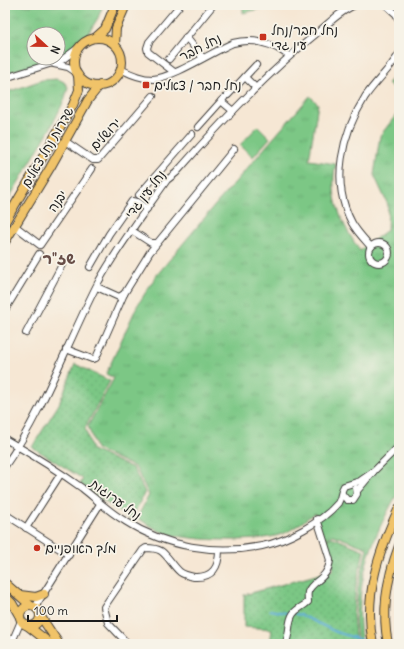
<svg xmlns="http://www.w3.org/2000/svg" width="404" height="649" viewBox="0 0 404 649" font-family="Delius,'Playpen Sans Hebrew',sans-serif">
<defs>
<pattern id="grass-tufts" width="24" height="20" patternUnits="userSpaceOnUse"><rect width="24" height="20" fill="#7bc785"/><path d="M3 7l-1-3M5 7V3M7 7l1-3M15 17l-1-3M17 17v-4M19 17l1-3" fill="none" stroke="#6aaa72"/></pattern>
<pattern id="park-dots" width="8" height="8" patternUnits="userSpaceOnUse"><rect width="8" height="8" fill="#7bc785"/><path d="M2 2h.1M6 6h.1" fill="none" stroke="#6aaa72" stroke-width="1.8" stroke-linecap="round"/></pattern>
</defs>
<rect width="100%" height="100%" fill="#f7f3e8"/>
<filter id="ink" filterUnits="userSpaceOnUse"><feTurbulence type="fractalNoise" baseFrequency=".025" numOctaves="2"/><feDisplacementMap in="SourceGraphic" scale="8" xChannelSelector="R" yChannelSelector="G"/><feConvolveMatrix kernelMatrix="1 2 1 2 8 2 1 2 1" color-interpolation-filters="sRGB"/></filter>
<filter id="wash" filterUnits="userSpaceOnUse"><feTurbulence type="fractalNoise" baseFrequency=".012" numOctaves="4" result="noise"/><feDisplacementMap in="SourceGraphic" scale="16" xChannelSelector="R" yChannelSelector="G"/><feGaussianBlur stdDeviation="0.9" result="paint"/><feColorMatrix in="noise" values="0 0 0 0 0 0 0 0 0 0 0 0 0 0 0 0 0 1.4 0 .05"/><feComposite in="paint" operator="in"/></filter>
<g filter="url(#wash)">
<rect width="100%" height="100%" fill="#f6e7d4"/>
<g fill="url(#grass-tufts)" stroke="#4c7250" fill-rule="evenodd">
<path d="M5,5H103L98,18L86,37L76,44L62,58L5,73ZM34,34H58V58H34Z"/>
<polygon points="243,5 276,5 243,13"/>
<polygon points="399,69 399,92 388,84"/>
<polygon points="58,79 64,82 68,87 65,99 50,129 5,205 5,93 42,80"/>
<path d="M310,96L318,104L309,160L336,164C328,197 342,224 360,251L387,230L388,205L374,175L380,136L399,111V491C370,541 353,586 362,644H358L355,620L358,587L367,548L333,535L324,540L315,513C306,519 297,527 287,532C264,544 189,541 164,533C155,529 146,523 137,518L149,495L135,467L96,449L88,426L114,378L106,374L137,306L156,276L216,204Z"/>
</g>
<g fill="url(#park-dots)" stroke="#4c7250">
<polygon points="75,364 110,381 85,428 92,450 133,468 145,492 131,520 80,484 83,479 32,447 59,404"/>
<polygon points="332,537 364,550 356,586 353,617 356,644 270,644 272,629 244,627 244,595 334,570 326,540"/>
</g>
<polygon fill="#7bc785" stroke="#4c7250" points="258,126 270,138 253,157 240,145"/>
<g fill="none" stroke-linecap="round" stroke-linejoin="round">
<g stroke="#5faed9" stroke-width="2">
<polyline points="5,11 10,5"/>
<polyline points="270,610 291,614"/>
<polyline points="295,614 301,615 336,632 371,643"/>
</g>
</g>
</g>
<g filter="url(#ink)">
<g fill="none" stroke-linecap="round" stroke-linejoin="round">
<g stroke="#3d3a38" stroke-width="8">
<g id="minor">
<polyline points="386,5 396,14 399,20"/>
<polyline points="186,37 203,58"/>
<polyline points="169,59 213,5"/>
<polyline points="54,64 68,67 77,73"/>
<path d="M120,69C131,74 141,79 153,79C175,77 212,52 233,43C253,38 273,43 289,56"/>
<polyline points="174,72 148,52 147,48 149,42 180,5"/>
<polyline points="245,77 256,88"/>
<polyline points="5,78 62,60 78,48"/>
<polyline points="228,95 256,65"/>
<polyline points="221,101 233,111"/>
<polyline points="198,127 224,98"/>
<polyline points="65,141 93,160 98,160 153,96"/>
<polyline points="139,195 192,134"/>
<polyline points="15,226 40,245 92,169"/>
<polyline points="131,230 151,243 157,243"/>
<circle cx="379" cy="253" r="10"/>
<path d="M371,247C365,240 357,232 352,223C330,182 342,134 365,97C375,82 390,69 399,54"/>
<polyline points="90,267 109,234 132,201 137,202 147,209"/>
<polyline points="97,287 119,297 124,294"/>
<polyline points="5,310 39,254"/>
<polyline points="26,333 64,261"/>
<polyline points="66,349 92,359 96,358 124,294 150,252 234,149"/>
<path d="M5,439C31,454 57,470 82,488C96,499 109,512 125,521C166,547 215,555 262,546C287,541 322,522 338,503C342,497 340,492 344,486L360,481L373,472"/>
<path d="M5,466C45,409 67,342 99,281C119,245 144,213 167,180L176,173C219,124 265,75 316,34C328,24 340,11 355,5"/>
<polyline points="357,491 373,472 399,446"/>
<polyline points="342,494 347,500 353,500 357,494 356,488"/>
<polyline points="5,514 69,555"/>
<polyline points="26,528 60,475"/>
<polyline points="37,608 37,604 100,504"/>
<polyline points="11,644 21,621"/>
<path d="M128,644L108,623L104,607L143,550L146,548C151,548 156,548 161,551C168,556 173,566 180,572C184,575 189,576 194,577C213,578 219,567 219,550"/>
<path d="M285,644C291,634 287,623 293,614C297,608 303,607 308,602C308,599 307,595 308,592C312,580 328,580 330,560L317,519"/>
</g>
</g>
<g stroke="#3d3a38" stroke-width="10">
<g id="major">
<polyline points="95,38 105,29 115,5"/>
<circle cx="98" cy="62" r="24"/>
<polyline points="115,45 116,28 126,5"/>
<polyline points="5,222 73,105 79,90 78,75"/>
<polyline points="5,242 50,168 88,100 100,85"/>
<polyline points="5,583 31,606"/>
<polyline points="20,595 36,597 44,594"/>
<polyline points="5,596 12,603 20,617"/>
<circle cx="30" cy="616" r="10"/>
<polyline points="41,617 59,644"/>
<polyline points="28,626 51,644"/>
<path d="M373,644C363,595 379,551 399,508"/>
<path d="M388,644C381,610 387,578 399,546"/>
</g>
</g>
<use href="#minor" stroke="#fff" stroke-width="6"/>
<use href="#major" stroke="#f0c369" stroke-width="8"/>
</g>
</g>
<g fill="#c8321e" stroke="#f7f3e8" stroke-width="1.5">
<rect x="259" y="33" width="8" height="8" rx="2"/>
<rect x="142" y="81" width="8" height="8" rx="2"/>
<circle cx="37" cy="548" r="4"/>
</g>
<g text-anchor="middle" stroke-width="3.5" stroke-linejoin="round" paint-order="stroke">
<g font-size="13" fill="#1c1c1c" stroke="#f7f3e8" text-anchor="start">
<text x="271" y="35">נחל חבר/נחל<tspan x="271" dy="15">עין גדי</tspan></text>
<text x="154" y="90">נחל חבר / צאלים</text>
<text x="45" y="553">מלך האופניים</text>
</g>
<g font-size="13" fill="#1c1c1c" stroke="#f7f3e8">
<text transform="translate(200 47) rotate(-27)" y="5">נחל חבר</text>
<text transform="translate(105 134) rotate(-47)" y="5">ירושלים</text>
<text transform="translate(47 147) rotate(-60)" y="5">שדרות נחל צאלים</text>
<text transform="translate(145 194) rotate(-52)" y="5">נחל עין גדי</text>
<text transform="translate(57 201) rotate(-55)" y="5">יבנה</text>
<text transform="translate(116 499) rotate(36)" y="5">נחל ערוגות</text>
</g>
<g font-size="15" font-weight="bold" fill="#684e48" stroke="#f7f3e8">
<text x="59" y="264">שז"ר</text>
</g>
</g>
<rect width="404" height="649" fill="none" stroke="#f7f3e8" stroke-width="20"/>
<g transform="translate(46 46) rotate(112)"><circle r="19" fill="#f7f3e8" stroke="#9f9d96"/>
<path d="M0-3L7 15L0 10L-7 15Z" fill="#c8321e"/>
<text y="-6" font-size="11" font-weight="bold" text-anchor="middle" fill="#1c1c1c">N</text>
</g>
<path d="M28 615v6h89v-6" fill="none" stroke="#1c1c1c" stroke-width="2"/>
<text x="34" y="615" font-size="12" fill="#1c1c1c" stroke="#f7f3e8" stroke-width="3" paint-order="stroke">100 m</text>
</svg>
